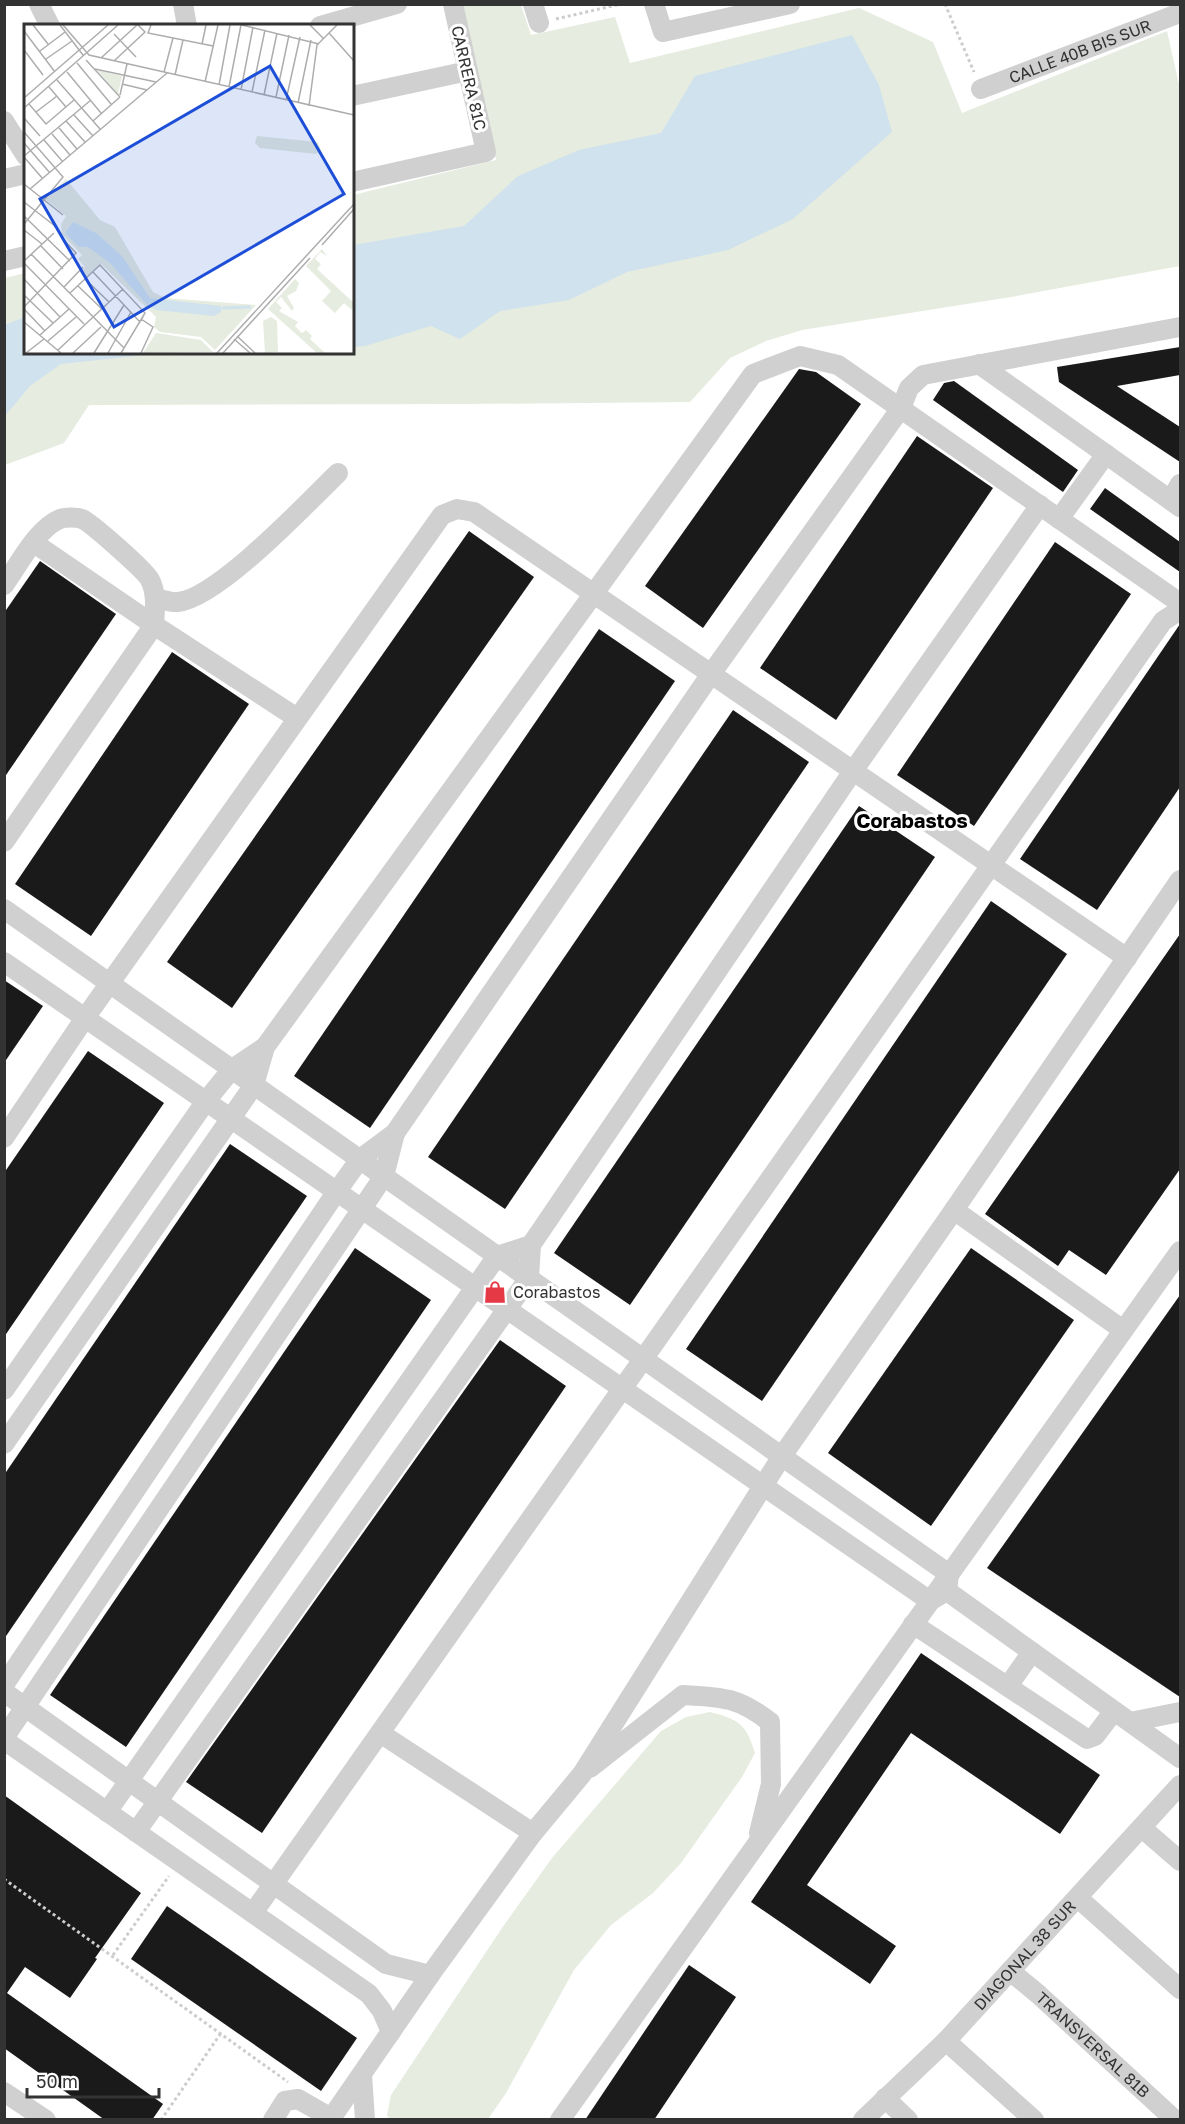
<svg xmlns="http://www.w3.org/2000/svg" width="1185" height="2124" viewBox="0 0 1185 2124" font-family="'Golos Text',sans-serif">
<rect width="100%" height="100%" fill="#fff"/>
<g fill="#e6ecdf">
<polygon points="459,5 521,5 531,35 615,17 630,63 859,8 933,42 962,113 1167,31 1180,89 1180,266 1011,297 802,330 766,341 730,358 690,402 466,404 89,405 64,443 5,465 5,278 25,273 26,352 352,352 353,195 496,160"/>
<path d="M710,1712C740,1720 746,1724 755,1753L742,1777L681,1863L653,1893L611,1925L574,1970L506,2093L488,2119H389L387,2115L391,2095L502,1928L552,1858L661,1731L686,1717Z"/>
</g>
<g fill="#cfe2ee">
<polygon points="852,35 879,85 892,132 793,219 728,250 627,272 569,300 500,311 460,339 431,326 365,346 353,347 353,245 464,226 518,176 579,150 661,133 695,76"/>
<polygon points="25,317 26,352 207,353 164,353 61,364 30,386 5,416 5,325"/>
</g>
<g fill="#1a1a1a">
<polygon points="1180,347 1180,375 1117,386 1180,427 1180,462 1059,382 1057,367"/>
<polygon points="799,369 816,372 861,404 703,628 645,586"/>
<polygon points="954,381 1078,470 1063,492 933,400 944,383"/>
<polygon points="917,436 993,488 836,720 760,668"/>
<polygon points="1105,488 1180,542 1180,572 1090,509"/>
<polygon points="469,531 534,577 232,1008 167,962"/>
<polygon points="1055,542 1131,594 974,826 897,775"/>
<polygon points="40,561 116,614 4,778 4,613"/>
<polygon points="1180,624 1180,787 1097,910 1020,859"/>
<polygon points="599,629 675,681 370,1128 294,1076"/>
<polygon points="172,652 249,704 91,936 15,884"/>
<polygon points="733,710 809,762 505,1209 428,1157"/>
<polygon points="859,806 935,857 630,1305 554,1253"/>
<polygon points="991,901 1067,954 762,1401 686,1349"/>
<polygon points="1180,934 1180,1169 1106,1275 1069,1250 1058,1266 985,1214"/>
<polygon points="4,980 43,1006 4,1063"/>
<polygon points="88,1051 164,1103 4,1337 4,1173"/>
<polygon points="230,1144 307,1196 4,1639 4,1475"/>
<polygon points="355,1248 431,1300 126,1747 50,1695"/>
<polygon points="971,1248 1074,1320 931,1526 828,1453"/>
<polygon points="1180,1295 1180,1697 987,1568"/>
<polygon points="500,1340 566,1386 262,1833 186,1782"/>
<polygon points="921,1653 1100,1775 1060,1834 911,1733 807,1885 896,1946 870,1984 751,1902"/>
<polygon points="4,1795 141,1893 95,1958 97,1959 70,1998 25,1967 7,1993 163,2104 152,2120 105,2120 4,2048"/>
<polygon points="167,1906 357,2038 321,2091 131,1959"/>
<polygon points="689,1965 736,1997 654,2120 585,2120"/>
</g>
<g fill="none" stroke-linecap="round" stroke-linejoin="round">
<g stroke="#cdcdcd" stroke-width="3" stroke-dasharray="3 3" stroke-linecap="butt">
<polyline points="945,4 974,72"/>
<polyline points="556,19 621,4"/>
<polyline points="4,1879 288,2082"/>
<polyline points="113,1955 169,1876"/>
<polyline points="161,2120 221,2033"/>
</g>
<g stroke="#d0d0d0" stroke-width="20">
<polyline points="39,4 50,26"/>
<polyline points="183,4 187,26"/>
<polyline points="533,4 539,23"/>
<polyline points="654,4 663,32 790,4"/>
<polyline points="320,26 397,4"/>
<path id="s1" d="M981,89L1180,13"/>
<polyline points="352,96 468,71"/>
<polyline points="4,121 26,156"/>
<polyline points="4,179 26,174"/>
<polyline points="352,182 486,152 453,4"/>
<polyline points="4,261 26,256"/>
<polyline points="979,364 1180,507"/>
<polyline points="1171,500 1180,484"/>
<polyline points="1059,519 1106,454"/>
<path d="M4,585C18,566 37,528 60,519C64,517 77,517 82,519C90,522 146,571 150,580C157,593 155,610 154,625L297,718"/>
<path d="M155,598C162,599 171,603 178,602C218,598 307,503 338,473"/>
<polyline points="4,842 154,625 34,543"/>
<polyline points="4,909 949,1574 947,1591"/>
<polyline points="4,962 930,1601 947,1591"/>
<polyline points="4,1138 85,1018 442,515 457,509 474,512 1127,958"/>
<polyline points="954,1210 1123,1330"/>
<polyline points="4,1390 206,1101 232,1069 265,1047"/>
<polyline points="4,1444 254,1085 265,1047 753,374 800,356 838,365 1180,603"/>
<polyline points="947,1591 1180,1758"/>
<polyline points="913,1624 1087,1739 1095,1736 1114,1711"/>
<polyline points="4,1685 337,1191 360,1159 395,1133 711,674 901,408 909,388 923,375 1180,327"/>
<polyline points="1008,1686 1032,1652"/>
<polyline points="4,1692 386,1964 430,1975"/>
<polyline points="1130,1722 1180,1712"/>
<polyline points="380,1733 533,1833"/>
<polyline points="4,1738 384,1176 395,1133"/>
<polyline points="4,1740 369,1994 382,2011 391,2032"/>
<path d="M590,1768L683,1695C722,1697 738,1697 770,1722L771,1784L759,1833"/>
<polyline points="107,1812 497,1256 531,1245"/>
<polyline points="1142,1828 1180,1861"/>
<polyline points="136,1832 529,1278 531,1245 853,771 1040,505"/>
<polyline points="1078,1898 1180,1989"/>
<polyline points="253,1913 1163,621 1180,610"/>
<path id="s2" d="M1010,1971L1038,1994L1175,2120"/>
<polyline points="946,2041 1034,2120"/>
<polyline points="362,2074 365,2120"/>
<polyline points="4,2092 46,2120"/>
<polyline points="885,2098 908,2120"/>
<polyline points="273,2120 285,2101 298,2099 331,2118"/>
<polyline points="330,2120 430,1975 533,1833 582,1774 782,1456 954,1210 1180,880"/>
<polyline points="560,2120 1180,1251"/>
<path id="s3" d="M863,2120L946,2041L1180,1785"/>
</g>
</g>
<defs>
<g id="shop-bare" transform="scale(1.8)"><path d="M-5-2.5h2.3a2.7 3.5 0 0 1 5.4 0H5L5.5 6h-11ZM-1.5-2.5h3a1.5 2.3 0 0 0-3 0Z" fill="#e63946" stroke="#fff" stroke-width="2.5" paint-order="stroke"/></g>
</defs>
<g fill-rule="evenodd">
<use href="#shop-bare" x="495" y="1292"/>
</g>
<g text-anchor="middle" stroke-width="6" stroke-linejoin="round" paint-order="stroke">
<g font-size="16" fill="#333" stroke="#fff">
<text dy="6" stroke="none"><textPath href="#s1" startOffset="106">CALLE 40B BIS SUR</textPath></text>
<text transform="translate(469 78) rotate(77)" y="6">CARRERA 81C</text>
<text dy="6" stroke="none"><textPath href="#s3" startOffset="231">DIAGONAL 38 SUR</textPath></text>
<text dy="6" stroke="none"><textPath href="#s2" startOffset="111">TRANSVERSAL 81B</textPath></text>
</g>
<g font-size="16" fill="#333" stroke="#fff" text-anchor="start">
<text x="513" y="1298">Corabastos</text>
</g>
<g font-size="20" font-weight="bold" fill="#000" stroke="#fff">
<text x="912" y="828">Corabastos</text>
</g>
</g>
<g transform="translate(24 24)">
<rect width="330" height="330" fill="#fff"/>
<path d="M73,46L98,52L94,70ZM233,112L294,118L297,126L292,130L236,124L231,119ZM42,155L76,196L91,203L129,268L141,274L232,281L191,326L177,313L136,308L130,303L132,293L77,240L61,254L56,249L61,243L54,235L58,231L38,210L37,200L42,192L21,175ZM298,225L303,232L296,228L291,235L297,240L293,245L330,279L328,286L320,279L311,289L298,277L307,267L282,242ZM271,255L275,259L272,267L263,272L270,284L268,287L257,273L252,278L258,284L255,287L274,298L271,302L278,309L282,306L288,312L286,315L301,329H293L244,285ZM247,293L253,297L254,328L241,329L239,297ZM132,309L177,316L189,328L119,329Z" fill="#e6ecdf"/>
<path d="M49,198L72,209L98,232L126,274L197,282V288L190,292L132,286L124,282L86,239L64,223H55L41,209Z" fill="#cfe2ee"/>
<path fill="none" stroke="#cfe2ee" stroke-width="3" d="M198,284L227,283"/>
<path fill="none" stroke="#adadad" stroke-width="1.5" d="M9,1L24,20M36,1L59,31M39,1L65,31L330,91M127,1L124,9L189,22M218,1L295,20M286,1L299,14M0,7L31,48M305,9L330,37M90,10L112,33M178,20L182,1M0,26L19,51M16,27L41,8M77,34L113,1M22,35L48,17M62,36L96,73M90,37L121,8L114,1M53,39L87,80M71,45L132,58M43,48L77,89M140,48L149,14M151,51L159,16M33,56L76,105M181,58L194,1M98,60L123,66M195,61L206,1M25,63L42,83M205,63L217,1M217,66L229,3M228,68L241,6M96,71L103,40M240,71L253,9M252,73L265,11M0,74L84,1M262,76L276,13M274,79L287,16M5,80L22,100L50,76M285,82L293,21L313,1M0,84L94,1M12,88L33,72M50,91L69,112M0,94L16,112M42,97L61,118M69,97L96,73M35,104L53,125M0,108L39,153L0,200M28,110L46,131M20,116L39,138M0,119L26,149M0,132L67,76M0,133L19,155M0,160L39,191M6,165L143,49M0,178L31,202M0,192L46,237M0,206L18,220M298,221L330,185M17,222L39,245M7,230L100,324M0,237L30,209M0,239L60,300M69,248L116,298M0,255L36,293M61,255L85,278M54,262L78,285M40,263L59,243M46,269L76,241L121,289L97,329M0,271L29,299M0,283L52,229L38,214M0,285L21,307M0,298L37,329M16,311L45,285M213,312L231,329M210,315L226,329M24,317L52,293M34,326L99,265M2,329L20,315M49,329L77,303M70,329L100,281M84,329L107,288M117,329L129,303L117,295M193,329L330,180M199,329L286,234"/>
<path fill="#1d4ed8" fill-opacity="0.15" stroke="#1d4ed8" stroke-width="3" d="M246,42L320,170L90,303L16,175Z"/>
<rect width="330" height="330" fill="none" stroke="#333" stroke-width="3"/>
</g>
<rect width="1185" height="2124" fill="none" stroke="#333333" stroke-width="12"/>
<path d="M27 2088v9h132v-9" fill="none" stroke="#333333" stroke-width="3"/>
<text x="36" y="2088" font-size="18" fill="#333333" stroke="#ffffff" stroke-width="4.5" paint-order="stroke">50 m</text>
</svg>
